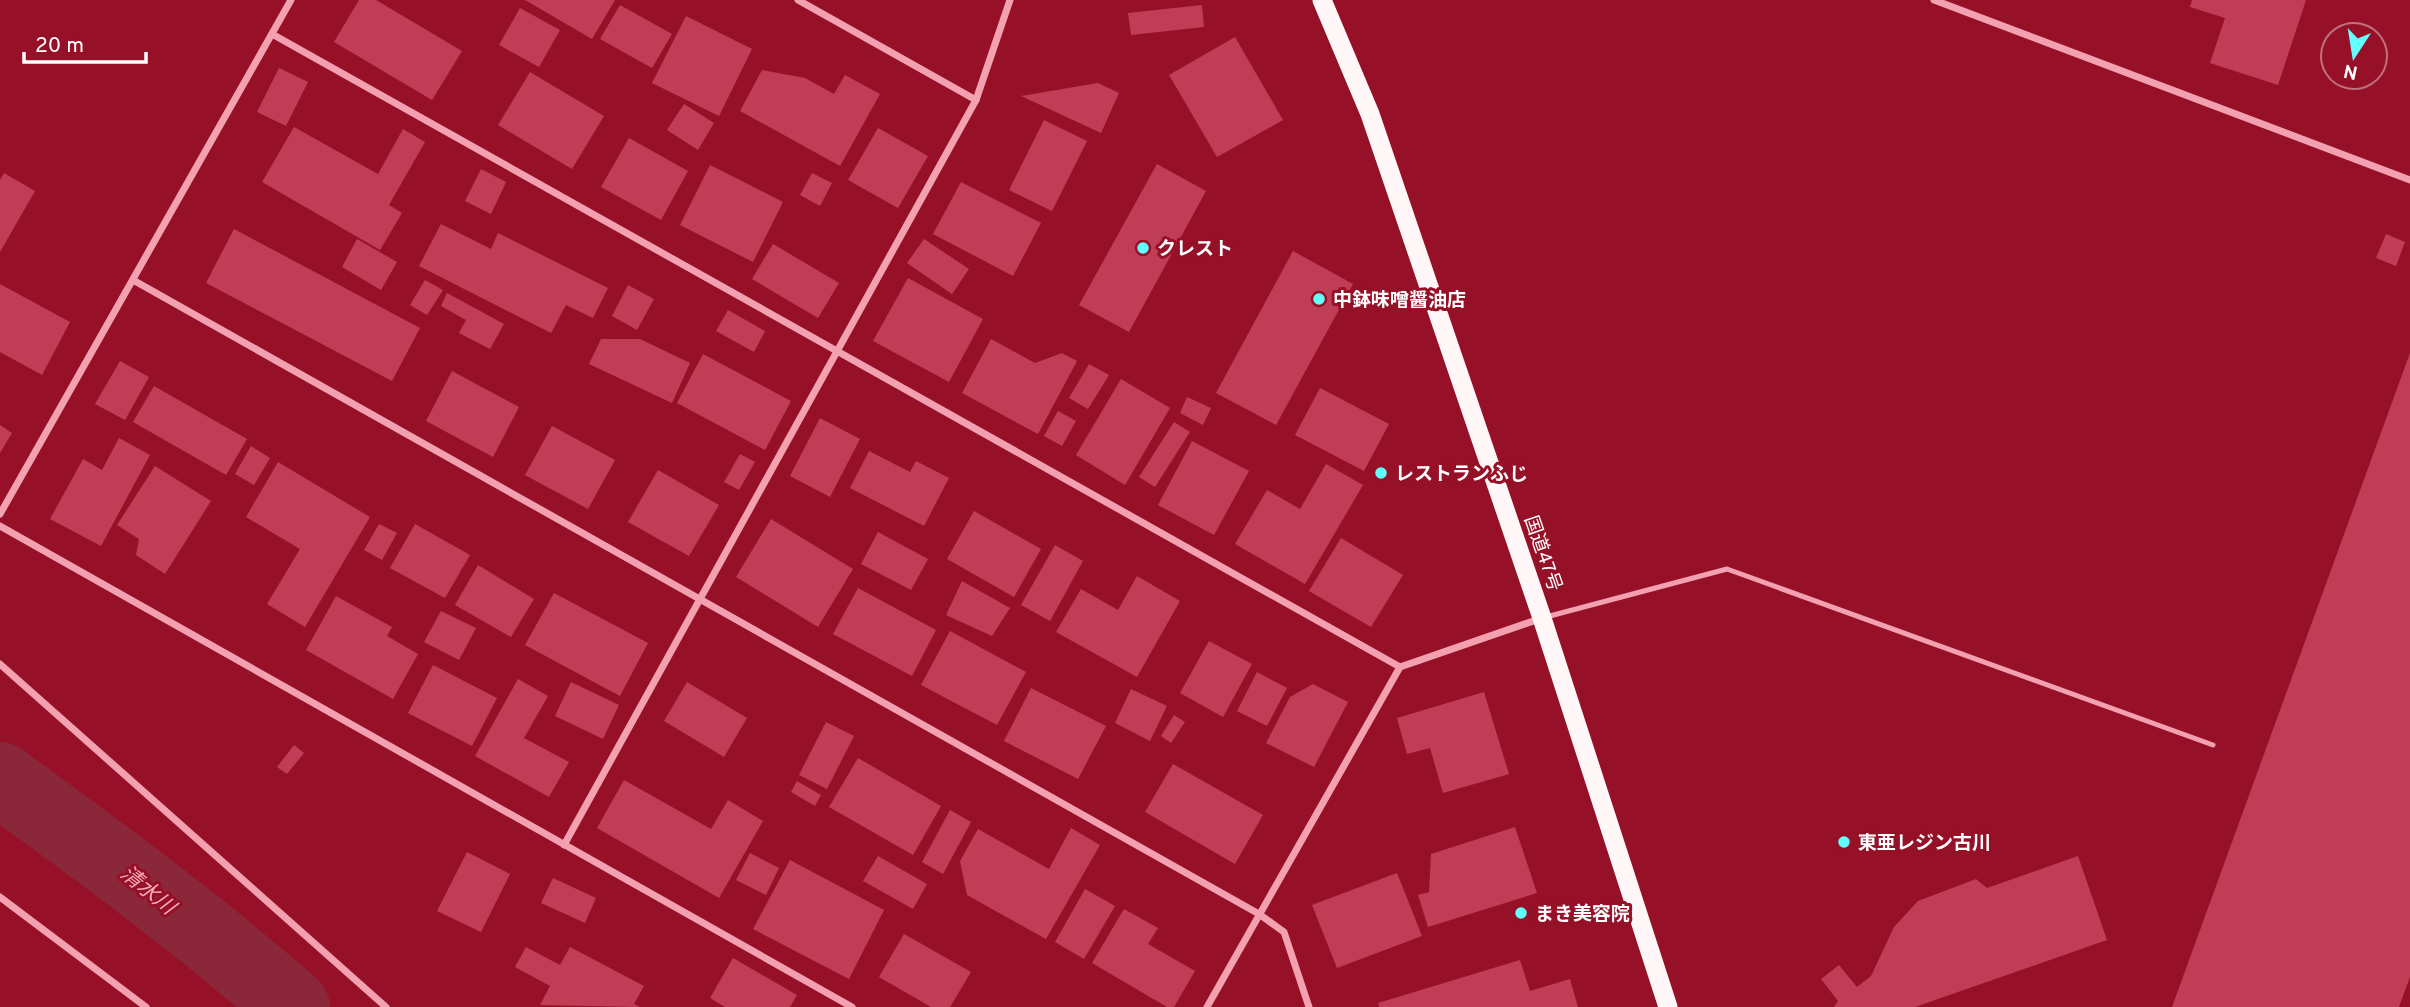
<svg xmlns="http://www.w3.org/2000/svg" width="2410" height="1007" viewBox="0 0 2410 1007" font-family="Overpass,'Noto Sans JP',sans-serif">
<rect width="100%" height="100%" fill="#961128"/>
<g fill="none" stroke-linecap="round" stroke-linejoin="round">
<path stroke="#8a2738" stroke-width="74" d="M0,779C100,852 200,925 293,1007"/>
</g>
<g fill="#bf3e56">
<polygon points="359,0 376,0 462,51 432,100 334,42"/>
<polygon points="525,0 615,0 592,39"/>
<polygon points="2192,0 2306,0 2278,85 2210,63 2225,18 2190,7"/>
<polygon points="620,5 672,34 652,68 600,39"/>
<polygon points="1202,5 1204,27 1131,35 1128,13"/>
<polygon points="520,8 560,30 539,67 499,45"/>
<polygon points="686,16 752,49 719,116 652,83"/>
<polygon points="1235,37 1283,120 1217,157 1169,75"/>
<polygon points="279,68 308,82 286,126 257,112"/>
<polygon points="762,70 805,78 834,94 845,75 880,94 840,166 740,111"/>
<polygon points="530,72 604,116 572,169 498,125"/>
<polygon points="1098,83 1119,93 1101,133 1021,96"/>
<polygon points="684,104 714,123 698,150 667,130"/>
<polygon points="1044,120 1087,141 1052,211 1009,190"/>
<polygon points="294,127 378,174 403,129 425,142 389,205 402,213 380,250 262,182"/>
<polygon points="878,128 928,156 898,208 848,180"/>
<polygon points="629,138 688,171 661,220 601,187"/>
<polygon points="1157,164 1206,191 1129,332 1079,305"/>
<polygon points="710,165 783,202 753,262 680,225"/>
<polygon points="481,169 506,182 491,214 465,201"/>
<polygon points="4,173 35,191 0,252 0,180"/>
<polygon points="812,173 832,183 820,206 800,195"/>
<polygon points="961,182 1041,223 1013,276 933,234"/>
<polygon points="441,224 491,249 498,233 608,288 593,318 566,305 551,333 419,266"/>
<polygon points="234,229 420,328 392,381 206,283"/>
<polygon points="2386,234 2405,242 2396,266 2376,258"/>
<polygon points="357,239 397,262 381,290 342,267"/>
<polygon points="924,239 969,269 952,294 907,263"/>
<polygon points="773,244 839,283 818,318 752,279"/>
<polygon points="1293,251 1353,284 1276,425 1216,393"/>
<polygon points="908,278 983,319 949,382 873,341"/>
<polygon points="425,280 443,290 427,315 410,305"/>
<polygon points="0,284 70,322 42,375 0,352"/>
<polygon points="628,285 654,299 637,330 612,316"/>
<polygon points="447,293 504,324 490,349 459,333 466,320 441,306"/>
<polygon points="728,310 765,331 754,352 716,331"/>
<polygon points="601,339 640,339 690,363 672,403 589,364"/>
<polygon points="991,339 1035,363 1062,353 1077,361 1038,434 962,393"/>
<polygon points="2410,353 2410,977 2399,1007 2172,1007"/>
<polygon points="703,354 791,401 765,450 677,403"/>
<polygon points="120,361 149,377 125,420 95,404"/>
<polygon points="1089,364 1109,375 1088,409 1069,398"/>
<polygon points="452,371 519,407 493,457 426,421"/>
<polygon points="1121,379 1170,408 1125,485 1076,455"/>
<polygon points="154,386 247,439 226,475 133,422"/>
<polygon points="1320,388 1389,424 1364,471 1295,435"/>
<polygon points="1187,397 1211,408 1203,425 1180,413"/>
<polygon points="1058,411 1076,421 1062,446 1044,436"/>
<polygon points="820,418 860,439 830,497 790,476"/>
<polygon points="1174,422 1190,432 1155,487 1139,477"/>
<polygon points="0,425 12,433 0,453"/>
<polygon points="552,426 615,460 588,509 525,475"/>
<polygon points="119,438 150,455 101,546 50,519 83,459 102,470"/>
<polygon points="1192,441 1249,471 1214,535 1158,505"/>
<polygon points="251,446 270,458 254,485 235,474"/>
<polygon points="869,451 910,472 916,461 949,478 924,526 850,488"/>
<polygon points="740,454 755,462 739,490 724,482"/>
<polygon points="278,462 370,517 305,627 267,604 300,549 246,517"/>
<polygon points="1326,464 1363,485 1305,584 1235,544 1267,490 1300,509"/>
<polygon points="155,466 211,501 165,574 136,555 139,539 117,525"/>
<polygon points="658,470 719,505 689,556 628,522"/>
<polygon points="974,511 1041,549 1014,597 947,559"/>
<polygon points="771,519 853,569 818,627 736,577"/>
<polygon points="379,524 397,533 382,560 364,550"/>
<polygon points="415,524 470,555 445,598 390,568"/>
<polygon points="878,532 928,559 911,590 861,564"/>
<polygon points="1341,538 1403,575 1371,627 1309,591"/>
<polygon points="1055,545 1083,561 1050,621 1021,605"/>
<polygon points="478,565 534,599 511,637 455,605"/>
<polygon points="1137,576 1180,601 1137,677 1056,632 1081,589 1118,610"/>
<polygon points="962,581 1010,608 992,636 946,615"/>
<polygon points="858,588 936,630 912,676 833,634"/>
<polygon points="554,593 648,643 620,696 525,645"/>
<polygon points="336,596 392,627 387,636 418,654 393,699 306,650"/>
<polygon points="441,611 476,628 459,660 424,642"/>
<polygon points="950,631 1026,672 997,725 921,685"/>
<polygon points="1209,641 1252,664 1223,717 1180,693"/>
<polygon points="433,665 497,698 472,746 408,713"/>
<polygon points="1257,672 1287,688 1267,726 1237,711"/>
<polygon points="518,679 548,696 524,738 569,762 549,797 475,756"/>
<polygon points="571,682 619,705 603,739 555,716"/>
<polygon points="687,682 747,718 724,757 664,721"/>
<polygon points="1313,684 1348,702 1314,767 1266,743 1290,697"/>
<polygon points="1031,688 1106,726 1078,779 1004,741"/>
<polygon points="1131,689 1167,706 1150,741 1115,723"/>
<polygon points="1484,692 1509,774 1443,793 1430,748 1407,754 1397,718"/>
<polygon points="1174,715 1185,722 1171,743 1161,736"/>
<polygon points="826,722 854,736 827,789 799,775"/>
<polygon points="294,745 304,753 287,774 277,767"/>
<polygon points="858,758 941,806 913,855 829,807"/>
<polygon points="1173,764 1263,815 1235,864 1145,812"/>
<polygon points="624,780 711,829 728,800 763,821 719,898 597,828"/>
<polygon points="797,781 821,795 815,806 791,792"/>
<polygon points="950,810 971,822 943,874 922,862"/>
<polygon points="1515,827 1537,893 1428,927 1418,895 1429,892 1431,854"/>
<polygon points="1071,828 1100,845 1046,939 967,895 960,861 978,829 1049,869"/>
<polygon points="467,852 510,874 481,932 437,911"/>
<polygon points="750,853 779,868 766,895 736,880"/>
<polygon points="878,856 927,884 913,909 863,881"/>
<polygon points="2078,856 2107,940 1915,1007 1834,1007 1838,1001 1821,979 1839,965 1857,987 1871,976 1894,927 1918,901 1976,879 1987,888"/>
<polygon points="790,860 884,910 849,979 753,929"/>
<polygon points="1397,873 1422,936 1337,968 1312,905"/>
<polygon points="553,878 596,898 585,923 541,903"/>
<polygon points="1085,889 1115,906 1084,959 1055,942"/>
<polygon points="1124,909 1158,928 1148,944 1195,971 1174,1007 1167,1007 1092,963"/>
<polygon points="904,934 971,972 950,1007 931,1007 879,977"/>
<polygon points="526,947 560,965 570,947 644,986 634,1004 640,1007 540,1005 550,986 515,967"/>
<polygon points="733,958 797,995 790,1007 725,1007 710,998"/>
<polygon points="1520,960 1530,991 1570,979 1578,1007 1379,1007 1378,1003"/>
</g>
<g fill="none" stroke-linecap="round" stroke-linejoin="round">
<polyline stroke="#f3a1b0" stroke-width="5" points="1546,617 1727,569 2213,745"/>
<g stroke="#f3a1b0" stroke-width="7">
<polyline points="798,0 976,100"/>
<polyline points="1934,0 2410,180"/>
<polyline points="272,34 1400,667"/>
<polyline points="133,280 1259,914 1284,932 1309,1007"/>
<polyline points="0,514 291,0"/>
<polyline points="0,526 852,1007"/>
<polyline points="0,664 386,1007"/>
<polyline points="564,845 976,100 1010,0"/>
<polyline points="0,897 146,1007"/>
<polyline points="1207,1007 1400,667 1542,618"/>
</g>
<polyline stroke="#fff6f7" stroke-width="19" points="1322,0 1370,114 1542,618 1668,1007"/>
</g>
<g fill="#63fffc" stroke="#961128" stroke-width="2.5">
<circle cx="1143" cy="248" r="7"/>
<circle cx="1319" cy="299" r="7"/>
<circle cx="1381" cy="473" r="7"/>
<circle cx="1844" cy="842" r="7"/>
<circle cx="1521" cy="913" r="7"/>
</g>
<g text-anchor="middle" stroke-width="6" stroke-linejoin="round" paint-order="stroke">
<g font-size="19" font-weight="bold" fill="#fff" stroke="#961128" text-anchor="start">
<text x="1157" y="255">クレスト</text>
<text x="1333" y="306">中鉢味噌醤油店</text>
<text x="1395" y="480">レストランふじ</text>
<text x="1858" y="849">東亜レジン古川</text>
<text x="1535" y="920">まき美容院</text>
</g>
<g font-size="19" fill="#fff" stroke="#961128">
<text transform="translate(1544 553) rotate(71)" y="7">国道47号</text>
</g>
<g font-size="21" font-style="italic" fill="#faadbc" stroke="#961128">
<text transform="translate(148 890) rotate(39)" y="7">清水川</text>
</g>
</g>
<g transform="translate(2354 56) rotate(192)"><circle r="33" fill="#961128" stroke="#c0707e" stroke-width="2"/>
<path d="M0-5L12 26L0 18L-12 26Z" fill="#63fffc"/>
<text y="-10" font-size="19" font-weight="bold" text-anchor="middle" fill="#ffffff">N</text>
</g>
<path d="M24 52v10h122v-10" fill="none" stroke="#ffffff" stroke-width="3.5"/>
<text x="35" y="52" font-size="21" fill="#ffffff" stroke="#961128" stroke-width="5" paint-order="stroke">20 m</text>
</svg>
